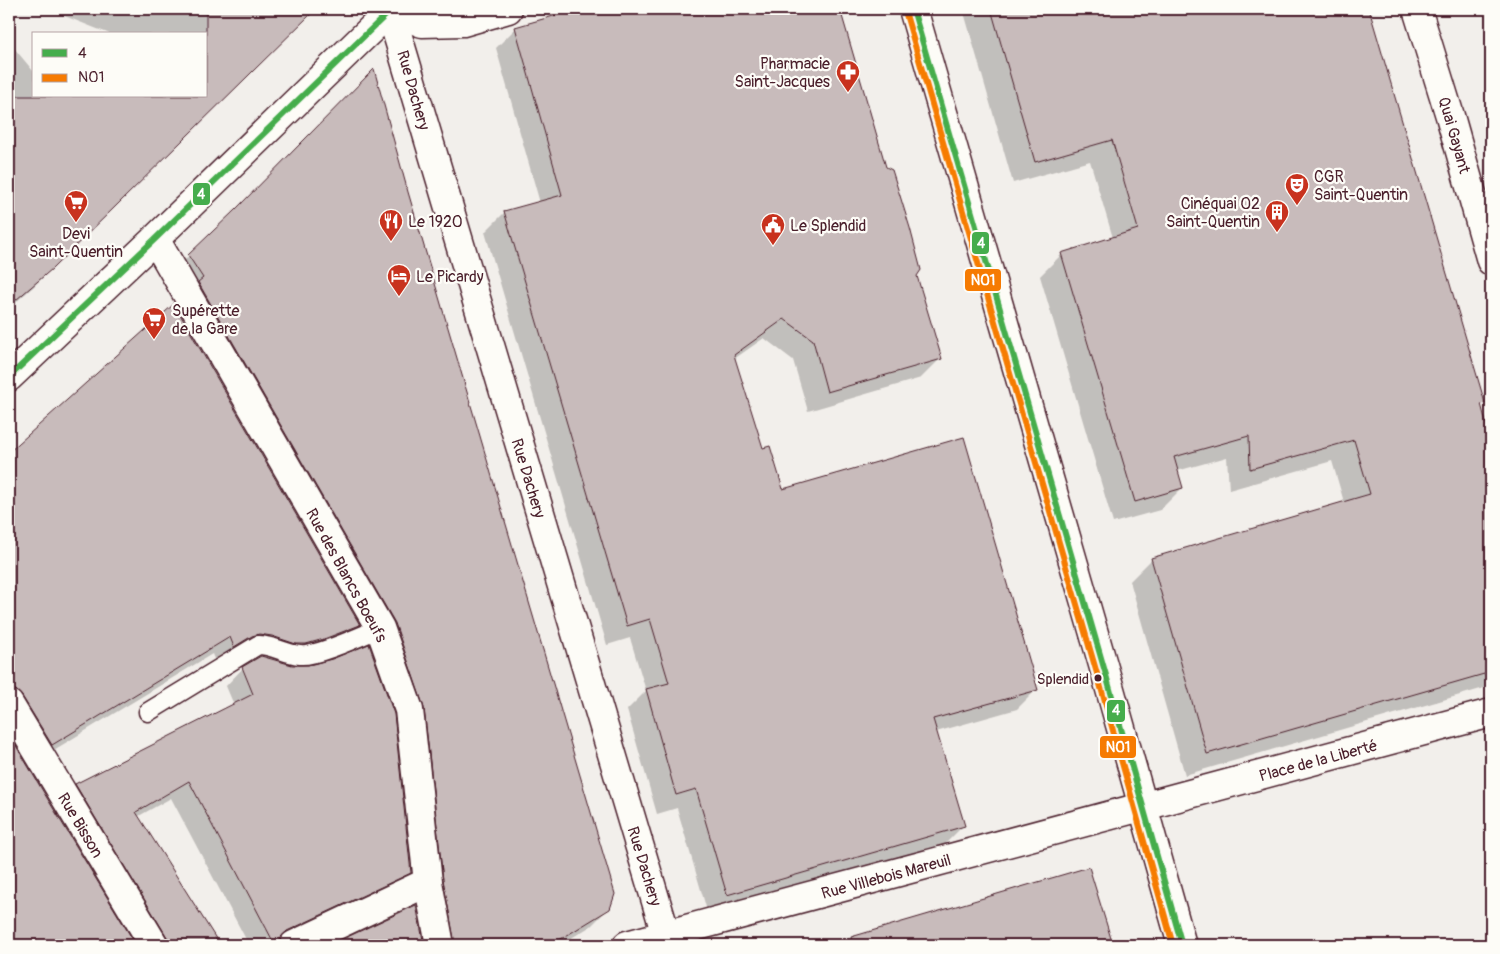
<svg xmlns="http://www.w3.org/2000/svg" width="1500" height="954" viewBox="0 0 1500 954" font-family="Pangolin,sans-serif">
<rect width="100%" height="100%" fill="#f2efeb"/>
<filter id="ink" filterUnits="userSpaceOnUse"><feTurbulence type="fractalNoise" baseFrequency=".02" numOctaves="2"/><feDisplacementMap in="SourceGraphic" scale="10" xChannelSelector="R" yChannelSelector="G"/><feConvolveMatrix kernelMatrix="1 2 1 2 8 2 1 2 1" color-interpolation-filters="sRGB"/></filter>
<g filter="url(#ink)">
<g fill="#0003">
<polygon points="47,9 314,9 218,105 33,287 9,308 9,42 34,72 34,96 206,96 206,34 110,34"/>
<polygon points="585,9 838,9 941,358 921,378 808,411 793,360 764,338 734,359 762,450 782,490 1037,689 1017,709 936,732 963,826 944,845 708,914 677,808 657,814 627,710 646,691 630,638 607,645 485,232 505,212 540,203 496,48 516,28"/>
<polygon points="963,9 1368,9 1483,403 1480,406 1491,444 1491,686 1185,775 1130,581 1152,559 1344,502 1332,461 1229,490 1227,457 1177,471 1182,488 1160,510 1113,523 1040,276 1062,254 1113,238 1090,161 1013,183"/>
<polygon points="189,256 609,908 591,926 560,945 435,945 407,726 377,640 172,273"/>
<polygon points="174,306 359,625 341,642 287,661 278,661 410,872 392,890 277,945 249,945 171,798 137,817 215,940 209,945 144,945 59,802 76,785 234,705 226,686 243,668 263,656 254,653 216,664 212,654 34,762 9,720 9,453"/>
<polygon points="9,736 134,945 9,945"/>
<polygon points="1088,869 1111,945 826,945"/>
<polygon points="416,907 424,945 333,945"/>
</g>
<g fill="#c8bbbb" stroke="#4a1f2b">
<polygon points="206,9 316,9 52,269 9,306 9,96 206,96"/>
<polygon points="578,9 840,9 886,167 892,170 910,228 921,270 917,276 942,359 827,392 813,340 784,319 734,355 763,448 770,446 783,489 964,437 1038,690 933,719 965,826 727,895 696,789 676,795 646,689 669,683 650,619 627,626 504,211 562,195 515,27"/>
<polygon points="991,9 1369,9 1485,403 1481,404 1491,441 1491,672 1207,754 1151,558 1370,494 1354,440 1250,469 1249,436 1174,457 1183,488 1135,502 1061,253 1138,229 1112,140 1035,162"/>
<polygon points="374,69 408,192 615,894 610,909 551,945 455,945 443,880 424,708 395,623 198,282 203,278 188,255 235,210"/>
<polygon points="174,304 360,625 324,639 306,644 296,644 272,636 259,634 252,636 234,647 230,637 52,745 22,696 16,690 9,688 9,452"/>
<polygon points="369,644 394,714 411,873 287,931 281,937 279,945 275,945 189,781 136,812 220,945 170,945 167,937 75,784 253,694 242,667 261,656 292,665 308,665 332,659"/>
<polygon points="9,734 47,798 136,945 9,945"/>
<polygon points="1089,867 1113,945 853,945 851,937"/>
<polygon points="416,905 424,945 330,945"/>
</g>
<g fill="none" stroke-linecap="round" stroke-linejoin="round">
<g stroke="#4a1f2b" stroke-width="21">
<path id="service" d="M148,712L258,645C273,645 285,654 300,655C316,657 363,635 380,628"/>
</g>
<g stroke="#4a1f2b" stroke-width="31">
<g id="minor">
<polyline points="390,10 669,945"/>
<polyline points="390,10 422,23 463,22 508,9"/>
<polyline points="155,239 380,628 409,710 428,882 440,945"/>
<polyline points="9,704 154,945"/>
<polyline points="294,945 428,882"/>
<polyline points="627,945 1491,713"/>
</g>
</g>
<g stroke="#4a1f2b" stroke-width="31">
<g id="tertiary">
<polyline points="1417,9 1450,116 1491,261"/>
<polyline points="9,377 155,239 392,9"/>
</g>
</g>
<g stroke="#4a1f2b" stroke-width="31">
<polyline id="secondary" points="913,9 1106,675 1182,945"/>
</g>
<use href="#service" stroke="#fdfcf7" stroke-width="18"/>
<use href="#minor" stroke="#fdfcf7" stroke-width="28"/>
<use href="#tertiary" stroke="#fdfcf7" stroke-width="28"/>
<use href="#secondary" stroke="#fdfcf7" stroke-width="28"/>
<g stroke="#fdfcf7" stroke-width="10">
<g id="bus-1">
<polyline points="913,9 1106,675 1182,945"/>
<polyline points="9,377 155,239 392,9"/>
</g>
</g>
<g stroke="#fdfcf7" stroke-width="10">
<polyline id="bus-2" points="905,11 1098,677 1173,945"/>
</g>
<use href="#bus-1" stroke="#45ad4c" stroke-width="6"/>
<use href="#bus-2" stroke="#f67b02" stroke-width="6"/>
</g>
</g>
<defs>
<g id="pharmacy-pin" transform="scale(1.25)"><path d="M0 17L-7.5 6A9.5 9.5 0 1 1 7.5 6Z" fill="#c8321e" stroke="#fdfcf7"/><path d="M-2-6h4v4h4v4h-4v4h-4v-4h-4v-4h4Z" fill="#fff"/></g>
<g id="theatre-pin" transform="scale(1.25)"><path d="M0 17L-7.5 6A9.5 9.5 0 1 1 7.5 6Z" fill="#c8321e" stroke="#fdfcf7"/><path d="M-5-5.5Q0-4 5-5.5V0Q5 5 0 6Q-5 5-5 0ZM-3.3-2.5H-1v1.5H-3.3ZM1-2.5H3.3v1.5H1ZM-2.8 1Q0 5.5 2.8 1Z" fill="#fff"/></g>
<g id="supermarket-pin" transform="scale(1.25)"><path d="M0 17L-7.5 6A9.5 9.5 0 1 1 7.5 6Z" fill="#c8321e" stroke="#fdfcf7"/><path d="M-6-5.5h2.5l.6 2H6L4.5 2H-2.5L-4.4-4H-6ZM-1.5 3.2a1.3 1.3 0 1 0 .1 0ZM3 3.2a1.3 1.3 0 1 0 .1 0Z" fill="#fff"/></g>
<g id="building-pin" transform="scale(1.25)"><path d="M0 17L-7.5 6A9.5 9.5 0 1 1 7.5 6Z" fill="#c8321e" stroke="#fdfcf7"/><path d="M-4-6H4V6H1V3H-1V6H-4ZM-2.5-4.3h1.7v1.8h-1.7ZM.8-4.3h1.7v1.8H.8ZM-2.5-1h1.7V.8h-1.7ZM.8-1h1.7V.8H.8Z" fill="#fff"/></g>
<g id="restaurant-pin" transform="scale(1.25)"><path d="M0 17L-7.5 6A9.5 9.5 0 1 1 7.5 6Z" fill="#c8321e" stroke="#fdfcf7"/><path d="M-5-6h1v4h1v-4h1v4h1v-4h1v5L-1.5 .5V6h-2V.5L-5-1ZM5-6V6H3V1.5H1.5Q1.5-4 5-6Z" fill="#fff"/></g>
<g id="civic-pin" transform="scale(1.25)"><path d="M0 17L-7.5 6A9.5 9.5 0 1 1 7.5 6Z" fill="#c8321e" stroke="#fdfcf7"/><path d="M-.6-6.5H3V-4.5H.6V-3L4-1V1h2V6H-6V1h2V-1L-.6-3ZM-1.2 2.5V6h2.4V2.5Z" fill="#fff"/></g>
<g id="hotel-pin" transform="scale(1.25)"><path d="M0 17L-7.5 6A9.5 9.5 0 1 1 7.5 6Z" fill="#c8321e" stroke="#fdfcf7"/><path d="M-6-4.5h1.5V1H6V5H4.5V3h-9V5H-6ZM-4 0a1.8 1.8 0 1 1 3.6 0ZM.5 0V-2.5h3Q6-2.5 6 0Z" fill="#fff"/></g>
</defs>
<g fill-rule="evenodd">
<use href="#pharmacy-pin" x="848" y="72"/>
<use href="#theatre-pin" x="1297" y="185"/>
<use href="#supermarket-pin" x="76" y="202"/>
<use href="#building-pin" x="1277" y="212"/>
<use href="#restaurant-pin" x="391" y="221"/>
<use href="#civic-pin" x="773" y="225"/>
<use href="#hotel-pin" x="399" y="276"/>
<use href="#supermarket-pin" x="154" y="319"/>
</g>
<circle fill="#4a1f2b" stroke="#fdfcf7" stroke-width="2" cx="1098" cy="678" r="4.5"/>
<g text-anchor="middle" stroke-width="4.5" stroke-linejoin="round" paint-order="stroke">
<g font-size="15" fill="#4a1f2b" stroke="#fdfcf7" text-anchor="end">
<text x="1089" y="684">Splendid</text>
</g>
<g font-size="16" fill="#4a1f2b" stroke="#fdfcf7" text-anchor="start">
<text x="830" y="69" text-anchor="end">Pharmacie<tspan x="830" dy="18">Saint-Jacques</tspan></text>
<text x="1314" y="182">CGR<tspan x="1314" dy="18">Saint-Quentin</tspan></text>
<text x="1260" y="209" text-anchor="end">Cinéquai 02<tspan x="1260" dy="18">Saint-Quentin</tspan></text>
<text x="408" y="227">Le 1920</text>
<text x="790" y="231">Le Splendid</text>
<text x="76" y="239" text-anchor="middle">Devi<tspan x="76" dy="18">Saint-Quentin</tspan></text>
<text x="416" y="282">Le Picardy</text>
<text x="172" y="316">Supérette<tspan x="172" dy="18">de la Gare</tspan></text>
</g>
<g font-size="16" fill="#4a1f2b" stroke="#fdfcf7">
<text transform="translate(414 90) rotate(74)" y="6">Rue Dachery</text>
<text transform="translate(1455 135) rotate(74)" y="6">Quai Gayant</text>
<text transform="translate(529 478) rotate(73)" y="6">Rue Dachery</text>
<text transform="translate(347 575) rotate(61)" y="6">Rue des Blancs Boeufs</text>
<text transform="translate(1318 760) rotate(-15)" y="6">Place de la Liberté</text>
<text transform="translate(81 825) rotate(59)" y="6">Rue Bisson</text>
<text transform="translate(645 866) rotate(73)" y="6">Rue Dachery</text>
<text transform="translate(886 876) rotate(-15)" y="6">Rue Villebois Mareuil</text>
</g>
</g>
<g stroke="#fdfcf7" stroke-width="2">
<rect x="192" y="182" width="19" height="24" rx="5" fill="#45ad4c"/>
<rect x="971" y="231" width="19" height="24" rx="5" fill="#45ad4c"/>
<rect x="964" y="268" width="38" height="24" rx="5" fill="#f67b02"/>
<rect x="1106" y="699" width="20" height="24" rx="5" fill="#45ad4c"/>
<rect x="1099" y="735" width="38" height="24" rx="5" fill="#f67b02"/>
</g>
<g font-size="14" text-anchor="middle" font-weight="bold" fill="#fff">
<text x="201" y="199">4</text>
<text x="981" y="248">4</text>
<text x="983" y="285">N01</text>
<text x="1116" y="715">4</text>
<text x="1118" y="752">N01</text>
</g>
<rect width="1500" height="954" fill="none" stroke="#fdfcf7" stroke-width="30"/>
<rect x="15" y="15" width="1470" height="924" fill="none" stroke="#4a1f2b" stroke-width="2" filter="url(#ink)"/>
<rect x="32" y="32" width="175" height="65" fill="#fdfcf7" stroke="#b5a4a5"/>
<rect x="42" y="49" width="25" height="8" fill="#45ad4c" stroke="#b5a4a5"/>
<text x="78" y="58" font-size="15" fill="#4a1f2b">4</text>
<rect x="42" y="74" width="25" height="8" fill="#f67b02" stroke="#b5a4a5"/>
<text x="78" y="82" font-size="15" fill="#4a1f2b">N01</text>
</svg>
